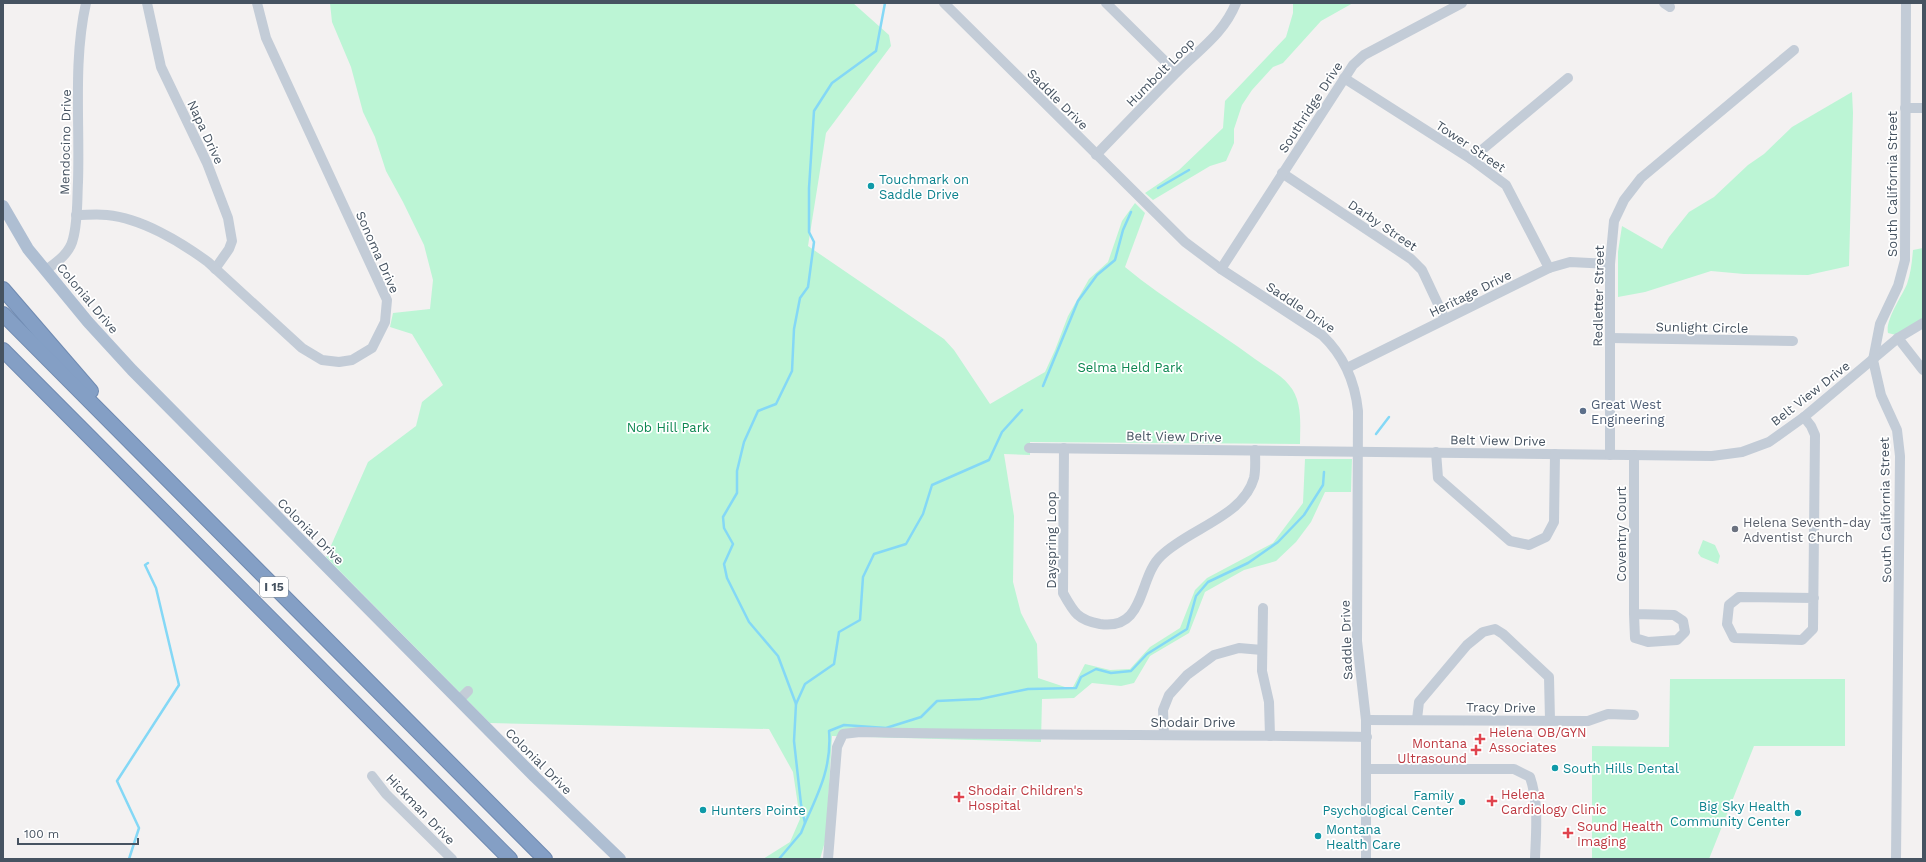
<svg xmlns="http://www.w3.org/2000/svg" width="1926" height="862" viewBox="0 0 1926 862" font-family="'Work Sans',sans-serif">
<rect width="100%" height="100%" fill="#f3f1f1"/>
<g fill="#bcf5d5">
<path d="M330,3H853L889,35L891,46L826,133L808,246L944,339L954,350L990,404L1045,372L1055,350L1068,316L1089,279L1108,262L1122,221L1135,203L1145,213L1125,267C1166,301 1212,327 1255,359C1266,367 1281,375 1289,385C1303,401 1300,425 1300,444L1030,442V455L1004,454L1014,516L1013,582L1021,613L1037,644L1038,678L1068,688L1073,687L1085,664L1110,670L1130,669L1150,647L1180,628L1195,590L1207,578L1273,543L1303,503L1305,459H1352L1351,492H1325L1311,522L1296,542L1276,561L1244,570L1205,592L1189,633L1150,656L1134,683L1121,686L1092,683L1074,698L1042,699L1041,742L832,736L826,838L820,859H763L790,842L800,819L793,772L769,729L490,723L326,557L368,462L416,426L422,402L443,385L412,334L390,327L393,313L430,309L433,280L424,245L403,202L386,171L375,137L363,112L351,67L332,22Z"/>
<polygon points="1293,3 1353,3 1321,21 1283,63 1273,67 1252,90 1242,105 1234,129 1234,143 1226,161 1210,166 1153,200 1145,193 1179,170 1223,128 1225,101 1286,37 1293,13"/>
<polygon points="1852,92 1853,113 1849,266 1808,275 1744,274 1711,271 1645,292 1618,297 1618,252 1622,226 1662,249 1669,237 1689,212 1714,197 1748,165 1764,154 1792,127"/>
<path d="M1923,248V318L1896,335L1888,333C1885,320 1902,296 1907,284C1911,273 1912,261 1913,250Z"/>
<polygon points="1703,540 1715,545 1720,556 1718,564 1701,557 1698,553"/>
<polygon points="1670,679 1845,679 1845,746 1754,746 1709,859 1592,859 1592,746 1669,747"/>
</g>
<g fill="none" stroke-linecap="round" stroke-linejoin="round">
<g stroke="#84d8f6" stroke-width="2.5">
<polyline points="1158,188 1189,170"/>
<polyline points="1043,386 1078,301 1097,275 1115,260 1123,230 1131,212"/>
<polyline points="1376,434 1389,417"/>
<polyline points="796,704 805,684 834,664 839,632 860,620 863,577 874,554 906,544 923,514 932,485 989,460 1002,432 1022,410"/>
<path d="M805,823C819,792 832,766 829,731L844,725L886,728L921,717L937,701L980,699L1028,689L1076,688L1081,677L1096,669L1111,673L1131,671L1147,654L1187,629L1196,596L1208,582L1248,563L1278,542L1304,515L1323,485L1324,472"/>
<polyline points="129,859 139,828 117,781 179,685 156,588 145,565 148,563"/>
<polyline points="779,859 801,833 805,823 801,804 794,741 796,704 778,656 749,622 727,578 724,564 733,544 724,528 723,517 737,493 737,471 744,442 758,411 776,404 792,371 794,329 800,298 808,287 814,242 809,232 809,188 814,111 832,83 876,51 885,3"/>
</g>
<g stroke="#6f8ab1" stroke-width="16">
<g id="highway">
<polyline points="3,289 91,391"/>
<polyline points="3,314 545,859"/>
<polyline points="3,350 510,859"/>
</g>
</g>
<g stroke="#c3ccd7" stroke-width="10">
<polyline points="147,3 161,67 207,163 228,218 232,241 229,249 215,269"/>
<path d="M944,3L1185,242L1221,269L1322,335C1344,356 1355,381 1358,411L1357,641L1366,720V859"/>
<polyline points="1106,3 1176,72"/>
<polyline points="1664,3 1670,7"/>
<polyline points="1344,78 1471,159 1506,185 1549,268"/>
<polyline points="1905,108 1923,108"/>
<path d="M1096,155C1122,128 1148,101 1175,74C1198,50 1223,35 1236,3"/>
<polyline points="1471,159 1568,78"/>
<polyline points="1282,173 1411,259 1422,270 1445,319"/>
<path d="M76,215C87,215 97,214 107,215C141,218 181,242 208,262L302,348L322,360L339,362L352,360L372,348L385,322L387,300L266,38L257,3"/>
<polyline points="1221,269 1353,65 1364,55 1462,3"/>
<path d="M46,270C57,262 70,253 73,239C78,221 77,200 78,182C80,123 73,61 86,3"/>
<polyline points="1610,338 1793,341"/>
<polyline points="1898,338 1923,370"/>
<polyline points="1347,368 1549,268 1570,262 1610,264"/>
<polyline points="1804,417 1811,426 1815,435 1813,629 1802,640 1734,638 1727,624 1729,605 1739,597 1814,598"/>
<polyline points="1029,448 1712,456 1742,452 1769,442 1804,417 1898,338 1923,323"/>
<path d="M1064,448L1063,593C1074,613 1078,620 1100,624C1146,631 1138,577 1161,556C1188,529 1243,517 1254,478C1256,470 1255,459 1255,450"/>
<polyline points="1436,452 1438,478 1510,541 1529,545 1546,537 1554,522 1555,454"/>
<polyline points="1610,455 1610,264 1614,221 1624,200 1641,178 1794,50"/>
<polyline points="1263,608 1262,671 1269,702 1270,736"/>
<polyline points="1634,614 1674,615 1683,621 1685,632 1677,640 1648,642 1635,638 1634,614 1634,455"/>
<polyline points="459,700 468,691"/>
<polyline points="1417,719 1419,702 1467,645 1483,632 1495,629 1503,634 1549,677 1550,720"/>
<polyline points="1366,720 1588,721 1608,714 1634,715"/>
<polyline points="1164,735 1163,710 1169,695 1187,675 1214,655 1239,648 1262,650"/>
<path d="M1366,769H1514L1530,777C1539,803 1536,832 1535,859"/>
<polyline points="372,776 386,794 452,859"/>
<path d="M828,859L837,747L843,734L860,732C1029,736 1198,734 1367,737"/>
<polyline points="1896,859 1900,456 1897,430 1881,395 1873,360 1880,324 1898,286 1905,260 1906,3"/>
</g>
<polyline stroke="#aebed2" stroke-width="12" points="3,206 28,249 88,322 132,370 535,777 620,859"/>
<use href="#highway" stroke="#849fc5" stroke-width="14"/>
</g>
<g fill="#0f9aa8" stroke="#fff" stroke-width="1.5">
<circle cx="871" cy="186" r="4"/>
<circle cx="1555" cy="768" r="4"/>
<circle cx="1462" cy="802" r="4"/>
<circle cx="703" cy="810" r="4"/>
<circle cx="1798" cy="813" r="4"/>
<circle cx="1318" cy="836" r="4"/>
</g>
<circle fill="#5c6f8a" stroke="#fff" stroke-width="1.5" cx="1583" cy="411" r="4"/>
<circle fill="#6b7280" stroke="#fff" stroke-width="1.5" cx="1735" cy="529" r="4"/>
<g fill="#e0444e" stroke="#fff" stroke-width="1.5">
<path d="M1478 733h4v4h4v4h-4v4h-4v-4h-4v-4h4z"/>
<path d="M1474 744h4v4h4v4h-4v4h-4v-4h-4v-4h4z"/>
<path d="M957 791h4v4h4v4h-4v4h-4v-4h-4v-4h4z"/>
<path d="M1490 795h4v4h4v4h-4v4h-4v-4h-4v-4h4z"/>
<path d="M1566 827h4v4h4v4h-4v4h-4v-4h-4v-4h4z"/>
</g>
<g text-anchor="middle" stroke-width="3.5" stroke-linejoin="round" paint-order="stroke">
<rect fill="#fff" stroke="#7e8790" stroke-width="1" x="260" y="577" width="28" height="20" rx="3"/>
<g font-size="12" font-weight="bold" fill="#465361">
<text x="274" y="591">I 15</text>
</g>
<g font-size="13" fill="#465361" stroke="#fff">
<text transform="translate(1160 72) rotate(-45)" y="5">Humbolt Loop</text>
<text transform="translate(1058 99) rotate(45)" y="5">Saddle Drive</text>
<text transform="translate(1310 107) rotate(-57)" y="5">Southridge Drive</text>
<text transform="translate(206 132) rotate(65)" y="5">Napa Drive</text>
<text transform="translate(65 142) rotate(-89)" y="5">Mendocino Drive</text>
<text transform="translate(1471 146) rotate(34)" y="5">Tower Street</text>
<text transform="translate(1892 184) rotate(-90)" y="5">South California Street</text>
<text transform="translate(1383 225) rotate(34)" y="5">Darby Street</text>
<text transform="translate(378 252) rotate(66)" y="5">Sonoma Drive</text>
<text transform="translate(1470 293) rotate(-26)" y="5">Heritage Drive</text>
<text transform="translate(1598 296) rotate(-89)" y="5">Redletter Street</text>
<text transform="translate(88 298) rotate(50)" y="5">Colonial Drive</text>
<text transform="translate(1301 307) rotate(34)" y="5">Saddle Drive</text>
<text transform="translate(1702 327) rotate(1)" y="5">Sunlight Circle</text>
<text transform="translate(1810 393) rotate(-38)" y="5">Belt View Drive</text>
<text transform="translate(1174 436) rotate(1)" y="5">Belt View Drive</text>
<text transform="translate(1498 440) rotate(1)" y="5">Belt View Drive</text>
<text transform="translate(1885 510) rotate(-91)" y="5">South California Street</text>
<text transform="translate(311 531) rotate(45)" y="5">Colonial Drive</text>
<text transform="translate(1621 534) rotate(-90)" y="5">Coventry Court</text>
<text transform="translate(1051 540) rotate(-90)" y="5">Dayspring Loop</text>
<text transform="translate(1346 640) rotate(-92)" y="5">Saddle Drive</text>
<text transform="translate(1501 707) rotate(1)" y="5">Tracy Drive</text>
<text x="1193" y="727">Shodair Drive</text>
<text transform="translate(539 761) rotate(45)" y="5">Colonial Drive</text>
<text transform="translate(421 809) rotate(46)" y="5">Hickman Drive</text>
</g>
<g font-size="13" fill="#0d838f" stroke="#fff" text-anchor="start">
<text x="879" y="184">Touchmark on<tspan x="879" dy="15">Saddle Drive</tspan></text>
<text x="1563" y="773">South Hills Dental</text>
<text x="1454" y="800" text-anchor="end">Family<tspan x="1454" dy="15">Psychological Center</tspan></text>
<text x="1790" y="811" text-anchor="end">Big Sky Health<tspan x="1790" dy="15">Community Center</tspan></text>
<text x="711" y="815">Hunters Pointe</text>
<text x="1326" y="834">Montana<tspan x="1326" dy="15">Health Care</tspan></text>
</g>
<g font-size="13" fill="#0d8751" stroke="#fff">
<text x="1130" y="372">Selma Held Park</text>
<text x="668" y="432">Nob Hill Park</text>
</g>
<g font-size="13" fill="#4e5e75" stroke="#fff" text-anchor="start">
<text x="1591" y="409">Great West<tspan x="1591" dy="15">Engineering</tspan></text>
</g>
<g font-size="13" fill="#5b616d" stroke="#fff" text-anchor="start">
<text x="1743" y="527">Helena Seventh-day<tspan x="1743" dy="15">Adventist Church</tspan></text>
</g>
<g font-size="13" fill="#be3a42" stroke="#fff" text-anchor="start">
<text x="1489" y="737">Helena OB/GYN<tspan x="1489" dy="15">Associates</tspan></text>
<text x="1467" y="748" text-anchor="end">Montana<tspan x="1467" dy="15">Ultrasound</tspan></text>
<text x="968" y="795">Shodair Children's<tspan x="968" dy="15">Hospital</tspan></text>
<text x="1501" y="799">Helena<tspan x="1501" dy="15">Cardiology Clinic</tspan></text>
<text x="1577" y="831">Sound Health<tspan x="1577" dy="15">Imaging</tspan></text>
</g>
</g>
<rect width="1926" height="862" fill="none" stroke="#465361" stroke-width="8"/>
<path d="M18 838v6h120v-6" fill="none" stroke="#465361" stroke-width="2"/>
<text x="24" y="838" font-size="12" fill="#465361" stroke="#ffffff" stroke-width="3" paint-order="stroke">100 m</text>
</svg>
